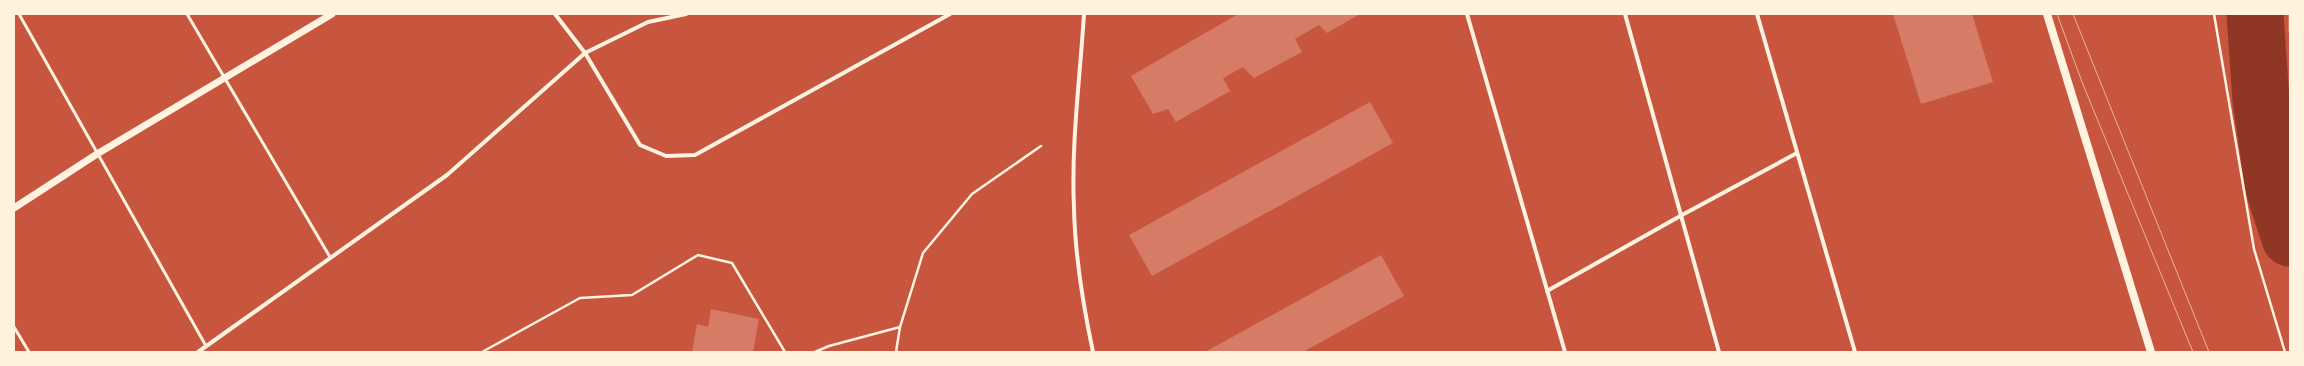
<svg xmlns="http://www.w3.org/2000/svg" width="2304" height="366" viewBox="0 0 2304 366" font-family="Bitter,serif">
<rect width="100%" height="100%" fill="#c8553d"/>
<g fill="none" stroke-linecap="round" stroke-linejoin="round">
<polyline stroke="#8f3625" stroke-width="57" points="2255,14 2261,101 2274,189 2290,238"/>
</g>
<g fill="#d67c66">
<polygon points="1238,14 1360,14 1327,33 1319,25 1295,39 1302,52 1254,78 1243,67 1223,78 1230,91 1176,122 1168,109 1153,114 1131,76"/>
<polygon points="1893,14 1972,14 1993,82 1921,104"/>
<polygon points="1370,102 1393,143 1152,276 1129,235"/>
<polygon points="1381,255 1404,296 1303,352 1205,352"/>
<polygon points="711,309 759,319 753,352 692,352 697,324 708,327"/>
</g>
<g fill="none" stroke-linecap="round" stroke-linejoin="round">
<g stroke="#fff3e0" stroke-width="2.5">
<polyline points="2214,14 2254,249 2285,352"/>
<polyline points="2290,14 2290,31"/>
<polyline points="482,352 580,298 632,295 698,255 732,263 785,352"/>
<polyline points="815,352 829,346 900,327"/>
<polyline points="896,352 900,327 923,253 972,194 1041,146"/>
</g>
<g stroke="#fff3e0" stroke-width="3">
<polyline points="19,14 206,346"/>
<polyline points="187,14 330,257"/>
<polyline points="14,327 29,352"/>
</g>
<g stroke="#fff3e0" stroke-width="4">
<polyline points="555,14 585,53 640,145 666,156 695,155 950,14"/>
<path d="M1084,14C1080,78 1071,144 1074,208C1075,256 1083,305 1093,352"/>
<polyline points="1467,14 1565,352"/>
<polyline points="1625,14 1719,352"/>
<polyline points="1757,14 1855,352"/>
<polyline points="1547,291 1682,215 1797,153"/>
<polyline points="198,352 447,175 585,53 648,22 686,14"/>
</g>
<polyline stroke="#fff3e0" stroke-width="7" points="14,208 97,154 332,14"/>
<polyline stroke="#fff3e0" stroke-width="8" points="2047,14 2151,352"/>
<g stroke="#e9b49f" stroke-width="1">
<polyline points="2057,14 2082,82 2193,352"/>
<polyline points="2073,14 2209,352"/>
</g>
</g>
<rect width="2304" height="366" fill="none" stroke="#fff3e0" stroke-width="30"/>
</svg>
